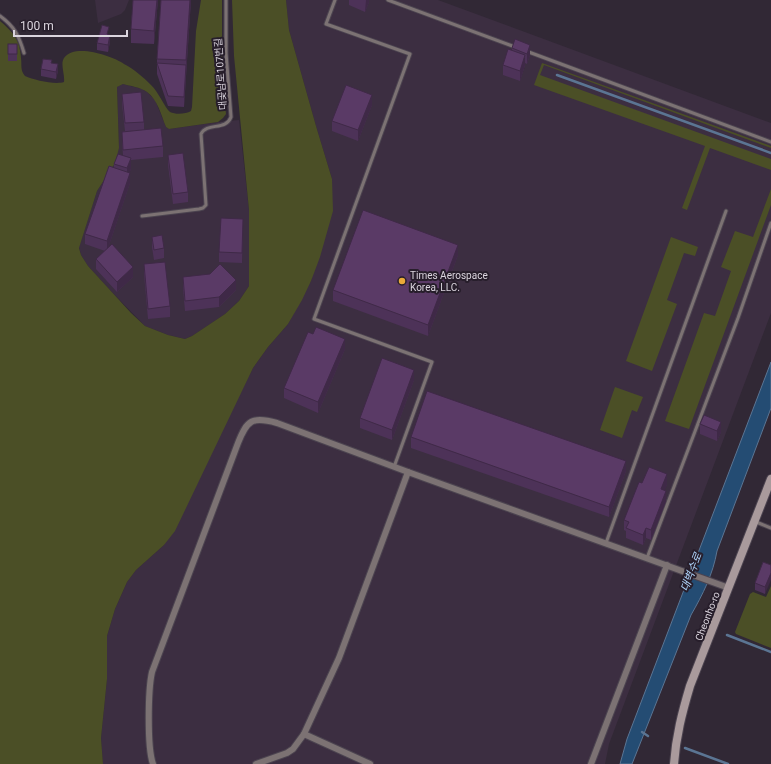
<svg xmlns="http://www.w3.org/2000/svg" width="771" height="764" viewBox="0 0 771 764" font-family="Roboto,'Noto Sans KR',sans-serif">
<rect width="100%" height="100%" fill="#312835"/>
<g fill="#3c2e41">
<polygon points="95,0 129,0 125,10 121,14 98,23"/>
<polygon points="286,0 438,0 771,123 771,313 609,744 605,764 103,764 101,738 107,679 107,636 115,609 127,582 136,570 164,545 253,368 268,347 288,324 311,281 332,179 316,126 289,30"/>
<polygon points="123,84 142,89 147,92 155,100 166,127 169,129 218,122 239,120 249,210 249,286 239,301 225,314 192,336 185,339 168,335 145,326 108,288 88,266 81,255 79,247 97,191 108,174 119,148 117,87"/>
</g>
<g fill="#4b4f26">
<path d="M201,0H222V77L226,114L223,118L218,122L169,129L166,127C161,115 158,100 147,92C140,87 130,86 123,84L117,87L119,148L115,163L97,191L79,248L81,255L88,266L131,313L145,326L168,335L185,339L192,336L225,314L239,301L249,286V210L234,56L232,0H286L289,30L316,126L332,179L333,211L320,257L311,281L302,300L288,324L268,347L253,368L175,531L164,545L136,570L127,582L115,609L107,636V679L101,738L103,764H0V21C13,32 20,40 21,58C22,66 20,70 25,76C34,80 55,85 64,82C65,74 60,64 64,58C75,43 112,56 124,64C134,69 143,77 151,85C158,91 165,108 170,112C176,115 186,114 191,111L192,107L196,31Z"/>
<polygon points="542,63 771,146 771,148 544,65 540,75 771,159 771,170 710,148 687,210 682,208 705,146 534,85"/>
<polygon points="771,189 771,205 689,429 665,421 704,313 715,316 731,271 721,267 735,231 753,237"/>
<polygon points="671,237 698,247 695,256 684,253 667,300 677,304 652,371 626,361"/>
<polygon points="615,387 643,397 637,412 632,410 622,438 600,430"/>
<polygon points="771,586 771,648 736,634 735,632 750,594 753,592 766,597"/>
</g>
<path fill="#244c73" stroke="#5b7593" d="M771,362V408L717,551C713,574 703,594 691,615L632,764H620L627,739Z"/>
<g fill="none" stroke-linecap="round" stroke-linejoin="round">
<g stroke="#5b7593" stroke-width="2.5">
<polyline points="557,75 771,153"/>
<polyline points="727,635 771,652"/>
<polyline points="642,732 648,736"/>
<polyline points="685,748 728,764"/>
</g>
<g stroke="#4c4450" stroke-width="5">
<g id="lane">
<polyline points="335,0 326,24 410,54 314,319 432,362 394,467"/>
<polyline points="388,0 515,47"/>
<path d="M0,16C15,27 19,36 24,53"/>
<polyline points="526,51 771,142"/>
<path d="M142,216L199,209L203,208L206,205L201,134C207,122 226,131 231,117L226,53V0"/>
<polyline points="756,522 771,528"/>
<polyline points="606,543 726,211"/>
<polyline points="647,558 738,318 771,223"/>
</g>
</g>
<g stroke="#4c4450" stroke-width="8">
<g id="street">
<polyline points="304,734 370,764"/>
<path d="M153,764C147,747 148,690 152,672L238,443C247,420 252,416 277,423L408,472L729,588"/>
<polyline points="256,764 287,753 293,749 304,734 339,658 408,472"/>
<polyline points="591,764 667,565"/>
</g>
</g>
<g stroke="#4c4450" stroke-width="10">
<path id="secondary" d="M674,764C676,736 682,713 690,686L771,479"/>
</g>
<use href="#lane" stroke="#7c7273" stroke-width="3"/>
<use href="#street" stroke="#7c7273" stroke-width="6"/>
<use href="#secondary" stroke="#a99a9c" stroke-width="8"/>
</g>
<g fill="#4d3258">
<polygon points="133,0 158,0 154,44 131,43 131,29"/>
<polygon points="161,0 191,0 184,107 168,106 157,74 157,59"/>
<polygon points="349,0 369,0 369,2 365,12 349,5"/>
<polygon points="109,34 110,42 108,52 97,50 97,43"/>
<rect x="8" y="44" width="9" height="17"/>
<polygon points="512,48 530,55 527,64 525,63 525,65 520,81 503,75 503,65 512,50"/>
<polygon points="52,63 58,71 56,79 41,76 41,69"/>
<polygon points="122,94 144,122 144,130 163,146 163,157 131,160 131,169 129,173 130,183 108,248 133,277 117,292 96,269 96,259 105,251 85,244 85,234 114,168 114,164 123,155 122,142 122,132 125,131 122,104"/>
<polygon points="372,105 358,141 332,131 332,121"/>
<polygon points="168,155 188,192 188,202 173,204 168,165"/>
<polygon points="243,229 242,263 219,262 219,252"/>
<polygon points="152,237 164,248 164,258 154,260 152,247"/>
<polygon points="458,255 428,336 333,301 333,290"/>
<polygon points="144,264 170,306 170,317 148,319 144,274"/>
<polygon points="183,277 236,290 219,307 185,311 183,288"/>
<polygon points="345,349 318,413 284,398 284,388"/>
<polygon points="414,380 392,440 360,428 360,418"/>
<polygon points="700,424 721,432 717,441 700,434"/>
<polygon points="411,437 626,471 609,517 411,448"/>
<polygon points="642,483 667,485 664,490 666,501 651,540 646,538 643,545 626,538 626,531 624,530 624,520"/>
<polygon points="771,565 765,594 755,590 755,583"/>
</g>
<g fill="#3f2947">
<polygon points="157,0 158,0 154,44 154,31"/>
<polygon points="190,0 191,0 186,74 186,60"/>
<polygon points="366,0 369,0 369,2 365,12"/>
<polygon points="110,35 110,42 108,52 108,45"/>
<polygon points="530,45 530,55 527,64 527,54"/>
<polygon points="525,55 525,65 520,81 520,71"/>
<polygon points="58,64 58,71 56,79 56,72"/>
<polygon points="186,65 186,75 184,107 184,97"/>
<polygon points="372,95 372,105 358,141 358,130"/>
<polygon points="131,158 131,169 127,179 127,168"/>
<polygon points="130,173 130,183 107,251 107,241"/>
<polygon points="243,219 243,229 242,263 242,253"/>
<polygon points="458,245 458,255 428,336 428,325"/>
<polygon points="133,267 133,277 117,292 117,282"/>
<polygon points="236,280 236,290 219,307 219,297"/>
<polygon points="345,339 345,349 318,413 318,402"/>
<polygon points="414,370 414,380 392,440 392,430"/>
<polygon points="721,422 721,432 717,441 717,431"/>
<polygon points="626,461 626,471 609,517 609,507"/>
<polygon points="667,474 667,485 661,499 661,489"/>
<polygon points="666,491 666,501 651,540 651,530"/>
<polygon points="646,528 646,538 643,545 643,535"/>
<polygon points="771,573 771,580 765,594 765,587"/>
</g>
<g fill="#5a3a66" stroke="#3f2947">
<polygon points="133,0 157,0 154,31 131,29"/>
<polygon points="161,0 190,0 186,60 157,59"/>
<polygon points="102,25 109,27 107,34 110,35 108,45 97,43"/>
<polygon points="515,39 530,45 527,54 512,48"/>
<rect x="8" y="44" width="9" height="10"/>
<polygon points="508,49 525,55 520,71 503,65"/>
<polygon points="43,59 52,60 51,63 58,64 56,72 41,69"/>
<polygon points="157,63 186,65 184,97 168,96"/>
<polygon points="346,85 372,95 358,130 332,121"/>
<polygon points="141,92 144,122 125,123 122,94"/>
<polygon points="161,128 163,146 123,150 122,132"/>
<polygon points="183,153 188,192 173,194 168,155"/>
<polygon points="118,154 131,158 127,168 114,164"/>
<polygon points="109,166 130,173 107,241 85,234"/>
<polygon points="363,210 458,245 428,325 333,290"/>
<polygon points="221,218 243,219 242,253 219,252"/>
<polygon points="162,235 164,248 154,250 152,237"/>
<polygon points="112,244 133,267 117,282 96,259"/>
<polygon points="165,262 170,306 148,309 144,264"/>
<polygon points="220,264 236,280 219,297 185,301 183,277 210,274"/>
<polygon points="316,327 345,339 318,402 284,388 308,332 313,334"/>
<polygon points="382,358 414,370 392,430 360,418"/>
<polygon points="427,391 626,461 609,507 411,437"/>
<polygon points="704,415 721,422 717,431 700,424"/>
<polygon points="649,467 667,474 661,489 666,491 651,530 646,528 643,535 626,528 629,522 624,520 639,482 642,483"/>
<polygon points="763,562 771,565 771,573 765,587 755,583"/>
</g>
<circle fill="#eaaa39" stroke="#271e2b" stroke-width="1.5" cx="402" cy="281" r="4"/>
<g text-anchor="middle" stroke-width="4" stroke-linejoin="round" paint-order="stroke">
<g font-size="10" fill="#dbd5de" stroke="#271e2b">
<text transform="translate(220 74) rotate(-94)" y="4">대곶남로107번길</text>
<text transform="translate(707 616) rotate(-69)" y="4">Cheonho-ro</text>
</g>
<g font-size="10" fill="#dbd5de" stroke="#271e2b" text-anchor="start">
<text x="410" y="279">Times Aerospace<tspan x="410" dy="12">Korea, LLC.</tspan></text>
</g>
<g font-size="11" font-style="italic" fill="#afd4fa" stroke="#271e2b">
<text transform="translate(691 572) rotate(-69)" y="4">대벽수로</text>
</g>
</g>
<path d="M14 30v6h113v-6" fill="none" stroke="#dbd5de" stroke-width="2"/>
<text x="20" y="30" font-size="12" fill="#dbd5de" stroke="#271e2b" stroke-width="3" paint-order="stroke">100 m</text>
</svg>
